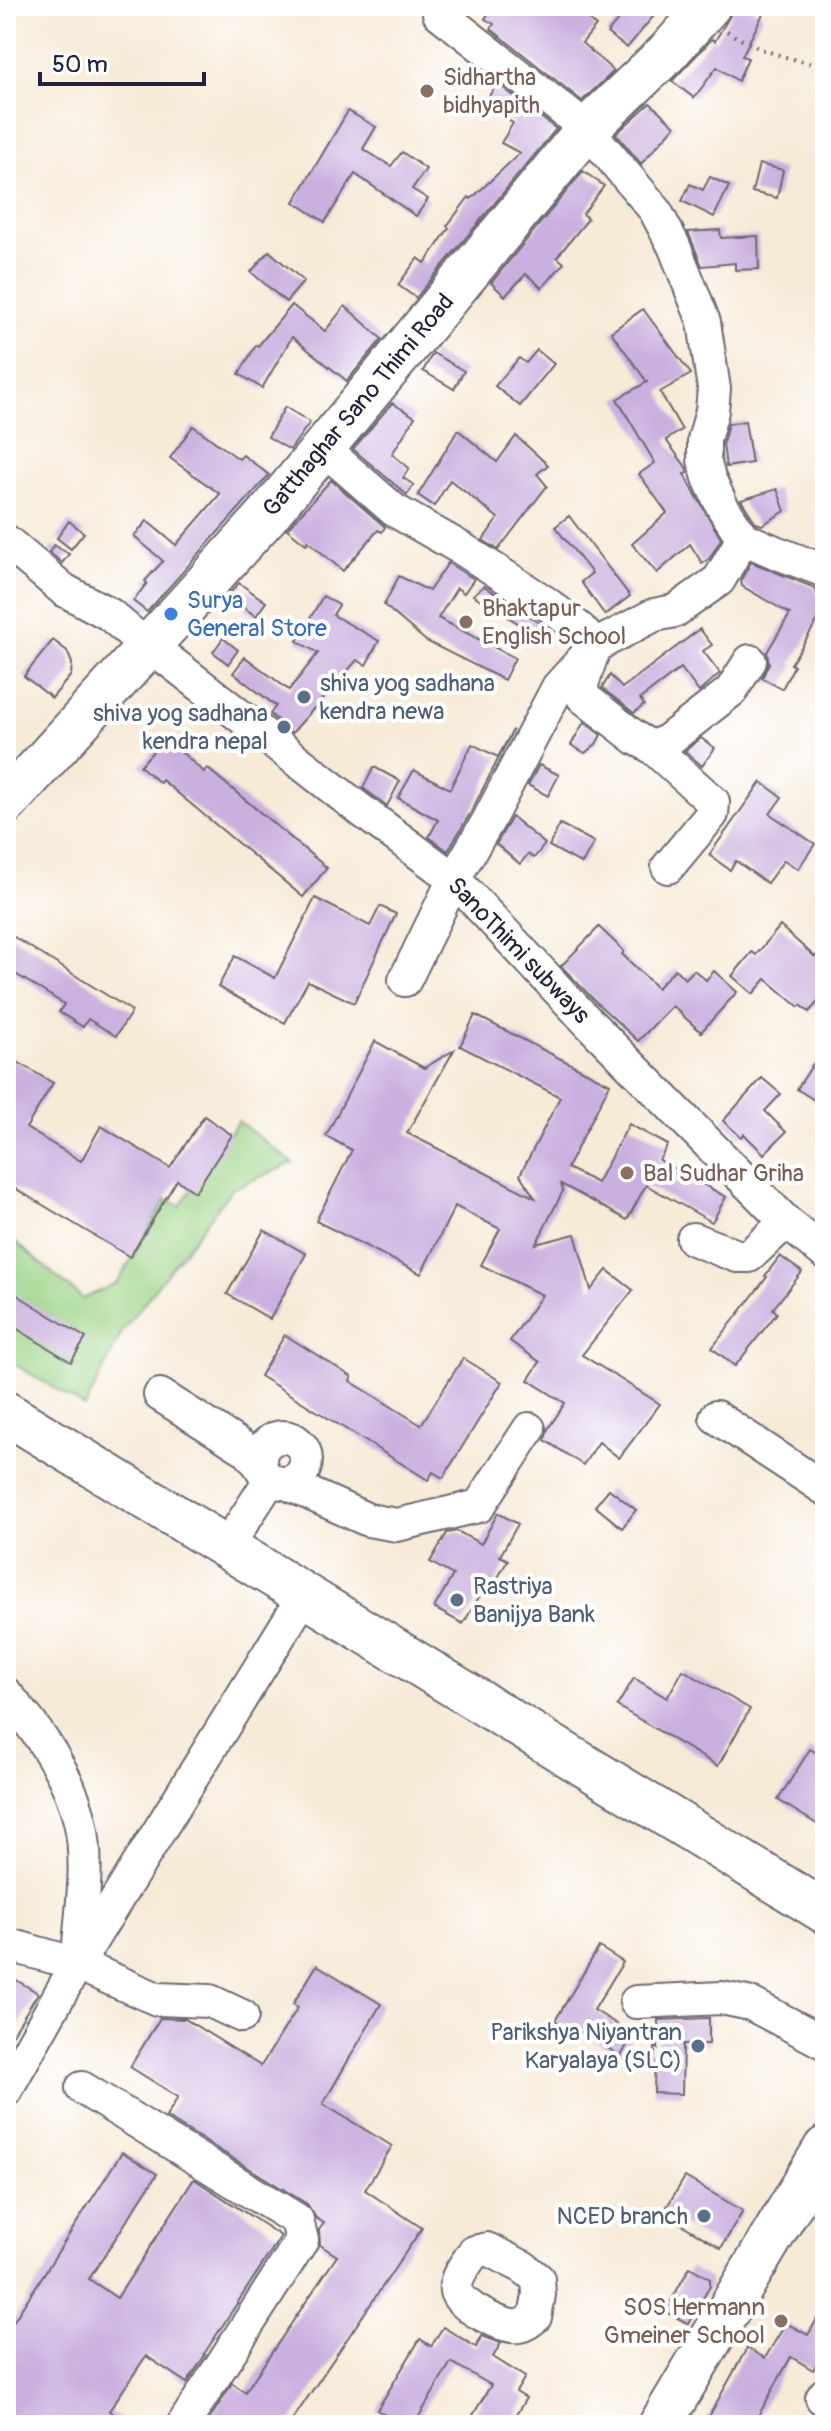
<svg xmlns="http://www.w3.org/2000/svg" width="831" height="2431" viewBox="0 0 831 2431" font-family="Pangolin,sans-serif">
<rect width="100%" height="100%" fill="#fff"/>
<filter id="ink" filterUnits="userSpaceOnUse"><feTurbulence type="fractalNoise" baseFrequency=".0125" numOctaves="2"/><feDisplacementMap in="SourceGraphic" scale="16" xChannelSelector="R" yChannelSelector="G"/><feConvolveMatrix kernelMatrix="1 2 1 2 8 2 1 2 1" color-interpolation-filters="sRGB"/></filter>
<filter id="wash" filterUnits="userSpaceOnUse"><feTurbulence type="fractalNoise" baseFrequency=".006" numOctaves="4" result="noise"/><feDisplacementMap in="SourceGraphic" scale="32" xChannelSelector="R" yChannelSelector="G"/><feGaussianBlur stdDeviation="1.8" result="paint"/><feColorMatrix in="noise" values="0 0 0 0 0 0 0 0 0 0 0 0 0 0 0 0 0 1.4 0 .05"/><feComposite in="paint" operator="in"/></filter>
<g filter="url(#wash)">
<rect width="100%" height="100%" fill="#f7ead7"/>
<polygon fill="#9bd385" stroke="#5e7a60" stroke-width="2" points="238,1121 293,1163 232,1189 123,1330 85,1407 6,1359 6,1234 83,1299 118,1282 166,1199 180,1206"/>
<g id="blocks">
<g fill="#cab0df">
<polygon points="493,6 585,6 580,13 596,26 582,43 614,71 582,101 491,29 494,24 485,19"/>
<polygon points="630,6 662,6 627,48 607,33"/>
<polygon points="732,6 746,6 763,14 742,56 748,58 738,81 717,67 694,98 672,81 712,39 715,41 732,12"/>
<polygon points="497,83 556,129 416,298 398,285 418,258 425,263 449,228 447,226 469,197 471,199 520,153 501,143 513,123 483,106"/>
<polygon points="650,103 675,126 641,164 616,134"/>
<polygon points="348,111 376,127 363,149 391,166 402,152 426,169 412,189 428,199 416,216 355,174 325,222 294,202"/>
<polygon points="759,164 783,170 777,198 752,192"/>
<polygon points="583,171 604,186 583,214 588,219 557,257 564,263 542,288 526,274 505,296 491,283"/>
<polygon points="710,177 729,186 714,217 682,201 690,184 703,190"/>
<polygon points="720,230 721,238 758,236 759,269 735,270 735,263 702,266 688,232"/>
<polygon points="269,251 304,281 286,302 251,272"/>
<polygon points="292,305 325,331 345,306 382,339 347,381 292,337 262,388 239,374 256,345 258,346"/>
<polygon points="643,309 691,374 660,392 682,430 666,440 686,467 688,473 684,474 721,539 709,559 702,563 690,544 657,573 632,544 667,513 639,474 655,463 617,399 647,382 611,332"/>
<polygon points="537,350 554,364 520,406 495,386 519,358 526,363"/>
<polygon points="433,353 464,371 454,389 423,371"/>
<polygon points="392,403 415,417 392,454 409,468 403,478 414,485 407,495 353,449"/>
<polygon points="285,407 310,422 290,450 268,437"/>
<polygon points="745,421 752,463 726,467 723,443 728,424"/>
<polygon points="193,426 239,459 243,455 269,475 147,612 133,601 147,583 145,581 163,561 134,536 147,521 176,545 220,494 170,458"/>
<polygon points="458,430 497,462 516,436 548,465 537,474 547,486 498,550 483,540 498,518 450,480 434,506 418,495"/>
<polygon points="331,480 385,527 382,532 378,530 343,571 308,541 306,544 287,529"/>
<polygon points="777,489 785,511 762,525 756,523 741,500"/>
<polygon points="569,516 630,596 605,615 581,582 592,573 555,527"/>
<polygon points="69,521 84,533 71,549 57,538"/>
<polygon points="54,545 69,554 62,563 49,552"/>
<polygon points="751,562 815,588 824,610 791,664 794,666 782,689 762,678 769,663 767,652 790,614 742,586 741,580"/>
<polygon points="448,563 474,579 464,593 457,588 438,618 515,658 504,680 426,641 384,605 399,576 429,591"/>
<polygon points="239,583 266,602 256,616 227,596"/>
<polygon points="484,586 543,625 537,635 473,595"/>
<polygon points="323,596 339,605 333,615 379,641 366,665 357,660 292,733 270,714 276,706 233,673 245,657 289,690 318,653 297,641"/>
<polygon points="700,629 712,645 703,651 720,673 699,692 681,668 640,699 644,705 634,713 602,688 610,675 622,688"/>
<polygon points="223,638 238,650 228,664 213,652"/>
<polygon points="53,640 67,651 72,663 71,675 52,698 24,676"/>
<polygon points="584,722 601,735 596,744 585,753 571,745"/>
<polygon points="513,730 471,812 448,851 429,837 438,820 398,798 414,770 450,789 472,744 498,757"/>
<polygon points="165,738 204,772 207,768 327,868 303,897 162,780 160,783 140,766"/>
<polygon points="701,738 715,748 702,766 685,751"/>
<polygon points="539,765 559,775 548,796 528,785"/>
<polygon points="374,767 400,781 387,806 363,788"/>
<polygon points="761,782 782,797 770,814 815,844 798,869 784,860 767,883 736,861 730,870 709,855"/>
<polygon points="512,817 545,844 534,858 528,854 520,864 496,844"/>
<polygon points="560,824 594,842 582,864 549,846"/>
<polygon points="315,898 370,926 380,906 396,914 354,1003 308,981 285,1023 218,987 235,956 275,978"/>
<polygon points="780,926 815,957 825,945 825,994 809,1012 801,1005 799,1007 766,979 753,994 732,976 752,952 756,955"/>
<polygon points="599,927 624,951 622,954 657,988 675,969 685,979 694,970 706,980 714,971 737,992 701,1032 672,1006 638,1041 597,1003 561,966"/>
<polygon points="6,932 132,1011 116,1036 88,1019 83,1027 59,1012 64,1004 6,968"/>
<polygon points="475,1015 610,1084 567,1168 597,1183 629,1124 668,1145 659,1160 726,1197 712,1222 646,1185 627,1220 561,1184 563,1191 536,1244 575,1234 591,1290 607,1270 633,1290 582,1355 660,1404 619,1458 599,1442 583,1465 545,1440 548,1429 565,1403 528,1380 540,1362 510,1341 542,1295 481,1265 500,1229 455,1206 421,1274 316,1221 352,1150 326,1136 375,1041 424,1068 454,1050 407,1133 535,1198 520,1175 560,1097 460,1046"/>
<polygon points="6,1055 53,1083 26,1128 81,1161 101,1126 170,1168 204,1116 232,1135 195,1192 177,1180 130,1257 6,1183"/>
<polygon points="813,1064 825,1072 825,1107 797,1089"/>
<polygon points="762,1078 781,1094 765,1111 786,1132 764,1154 744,1134 741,1137 723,1121"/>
<polygon points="264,1230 306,1254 270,1319 227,1294"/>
<polygon points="780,1256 802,1272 773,1309 777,1313 735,1366 712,1348 767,1277 765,1276"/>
<polygon points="6,1288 86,1338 71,1362 6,1322"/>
<polygon points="285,1335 352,1377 350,1381 421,1425 463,1358 502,1382 443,1478 433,1472 428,1480 260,1376"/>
<polygon points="609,1489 636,1510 622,1528 595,1506"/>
<polygon points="498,1513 518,1524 500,1556 508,1560 488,1595 482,1592 463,1624 434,1608 453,1575 430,1562 447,1533 457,1531 481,1544"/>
<polygon points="683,1670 750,1709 718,1766 617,1706 634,1678 667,1698"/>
<polygon points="810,1749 825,1758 825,1829 778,1800"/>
<polygon points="599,1947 623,1962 594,2010 633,2034 621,2056 581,2032 580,2035 555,2021"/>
<polygon points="317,1965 381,2004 323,2104 392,2146 365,2190 422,2228 289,2425 206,2425 232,2383 245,2392 337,2256 320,2245 319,2230 324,2223 316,2218 307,2204 166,2117 178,2097 130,2067 160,2018 185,2019 261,2066 298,2007 293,2004"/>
<polygon points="6,1974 38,1993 6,2045"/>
<polygon points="709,2018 709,2044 683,2044 682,2094 654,2093 655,2047 658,2049 658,2020"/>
<polygon points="122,2152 157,2174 89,2279 117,2298 194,2179 281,2236 204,2354 205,2355 187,2383 146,2356 109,2411 132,2425 6,2425 6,2333"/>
<polygon points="685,2177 743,2211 721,2248 663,2213"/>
<polygon points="690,2267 710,2279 710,2286 688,2324 665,2311"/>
<polygon points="825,2305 825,2351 813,2370 791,2357 753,2425 704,2425 747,2348 765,2358 786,2323 808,2335"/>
<polygon points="443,2327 476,2347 482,2336 501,2343 493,2357 525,2377 516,2392 526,2398 510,2425 467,2425 491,2385 451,2362 414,2425 384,2425 389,2417 377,2410 420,2339 431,2346"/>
</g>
</g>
</g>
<g filter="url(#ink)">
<use href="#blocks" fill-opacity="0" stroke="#6d6872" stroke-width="2"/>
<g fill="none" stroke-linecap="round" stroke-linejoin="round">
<g stroke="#6d6872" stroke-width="36">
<g id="minor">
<polyline points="324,449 394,510 464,550 546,603 580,629 595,646 582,684 583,697 637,739 652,747 667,741 731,691 750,661"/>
<polyline points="743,538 775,552 825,571"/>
<polyline points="6,541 64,590 109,614 149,648 171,662 358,808 454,879 588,1022 786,1222 825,1253"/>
<polyline points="652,747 713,802 712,814 668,867"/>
<polyline points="405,980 454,879 488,821 558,687 595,646 654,615 675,611 719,580 743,538 722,506 709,478 704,460 704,440 712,411 714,389 704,322 674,246 655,210 587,129 439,13 444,6"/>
<polyline points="693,1239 737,1256 749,1256 786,1222"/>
<polyline points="160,1395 247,1450 260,1466"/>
<polyline points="716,1417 825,1489"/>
<circle cx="283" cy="1460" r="23"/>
<polyline points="286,1483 368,1520 397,1525 479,1506 529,1429"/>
<polyline points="226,1548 270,1480"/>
<path d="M6,1694C38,1730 69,1774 80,1821C90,1865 81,1913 78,1957"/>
<polyline points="6,1944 77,1964 157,1999 210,2001 242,2016"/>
<polyline points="636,2002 722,1998 751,2004 825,2043"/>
<polyline points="82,2088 297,2220 302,2240 183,2425"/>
<polyline points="6,2090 77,1964 304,1596"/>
<path d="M487,2249L523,2267L538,2279L539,2295L535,2317C530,2321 525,2325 519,2326C505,2329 459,2306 456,2291C454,2277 467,2263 474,2252Z"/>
<polyline points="822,2398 825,2394"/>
</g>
</g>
<g stroke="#6d6872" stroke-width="46">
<g id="major">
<polyline points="6,803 266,517 587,129 668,52 709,6"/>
<polyline points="6,1413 825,1912"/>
<polyline points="660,2425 825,2148"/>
</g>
</g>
<path stroke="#6d6872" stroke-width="4" stroke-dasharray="2 6" stroke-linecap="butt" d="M727,31C756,51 791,59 825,67"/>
<use href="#minor" stroke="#fff" stroke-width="32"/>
<use href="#major" stroke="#fff" stroke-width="42"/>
</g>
</g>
<g fill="#8d6e63" stroke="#fff" stroke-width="3">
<circle cx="427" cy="91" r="8"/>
<circle cx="466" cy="622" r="8"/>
<circle cx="627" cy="1173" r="8"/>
<circle cx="781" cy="2321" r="8"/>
</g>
<circle fill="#3f7fe0" stroke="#fff" stroke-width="3" cx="171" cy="614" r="8"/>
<g fill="#5c6f8a" stroke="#fff" stroke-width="3">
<circle cx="304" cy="697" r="8"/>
<circle cx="284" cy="727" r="8"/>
<circle cx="457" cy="1600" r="8"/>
<circle cx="698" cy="2046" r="8"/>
<circle cx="704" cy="2216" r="8"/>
</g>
<g text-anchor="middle" stroke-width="8" stroke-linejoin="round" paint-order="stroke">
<g font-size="24" fill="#785e54" stroke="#fff" text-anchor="start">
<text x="443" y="85">Sidhartha<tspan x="443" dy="28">bidhyapith</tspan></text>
<text x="482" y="616">Bhaktapur<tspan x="482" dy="28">English School</tspan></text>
<text x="643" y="1181">Bal Sudhar Griha</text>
<text x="765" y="2315" text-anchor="end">SOS Hermann<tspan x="765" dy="28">Gmeiner School</tspan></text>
</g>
<g font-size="24" fill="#22223b" stroke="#fff">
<text transform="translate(358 405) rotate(-50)" y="8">Gatthaghar Sano Thimi Road</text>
<text transform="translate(519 950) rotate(46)" y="8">SanoThimi subways</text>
</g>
<g font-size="24" fill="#366cbe" stroke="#fff" text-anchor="start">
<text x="187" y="608">Surya<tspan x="187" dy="28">General Store</tspan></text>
</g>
<g font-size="24" fill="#4e5e75" stroke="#fff" text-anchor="end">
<text x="320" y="691" text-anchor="start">shiva yog sadhana<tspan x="320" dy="28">kendra newa</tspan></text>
<text x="268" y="721">shiva yog sadhana<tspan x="268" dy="28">kendra nepal</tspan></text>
<text x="473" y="1594" text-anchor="start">Rastriya<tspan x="473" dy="28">Banijya Bank</tspan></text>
<text x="682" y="2040">Parikshya Niyantran<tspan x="682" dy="28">Karyalaya (SLC)</tspan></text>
<text x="688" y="2224">NCED branch</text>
</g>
</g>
<rect width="831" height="2431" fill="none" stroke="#fff" stroke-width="32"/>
<path d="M40 72v12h164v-12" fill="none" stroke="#22223b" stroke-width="4"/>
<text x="52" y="72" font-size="24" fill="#22223b" stroke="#ffffff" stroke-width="6" paint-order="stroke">50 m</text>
</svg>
